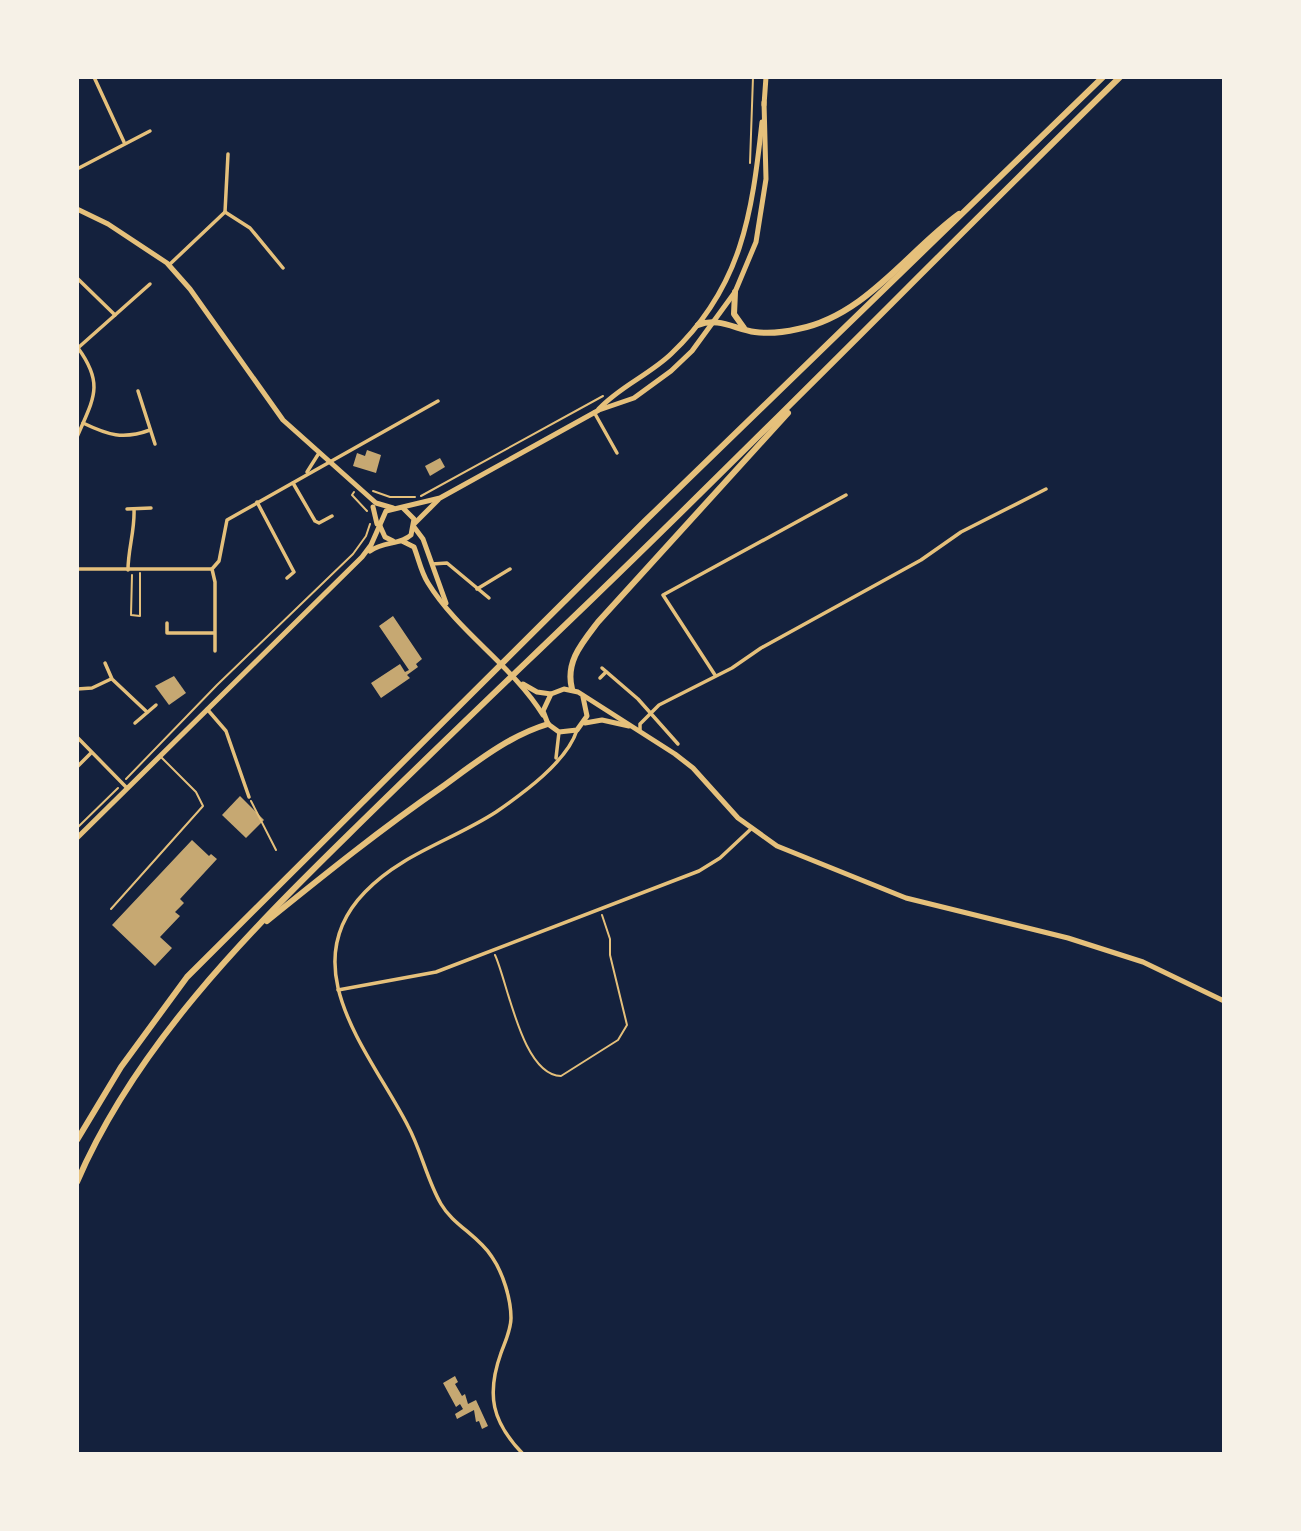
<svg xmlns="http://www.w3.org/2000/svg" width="1301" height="1531" viewBox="0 0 1301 1531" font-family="'PT Sans Narrow',sans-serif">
<rect width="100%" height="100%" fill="#14213d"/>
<g fill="#c6a872">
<polygon points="367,450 381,455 376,473 353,466 357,453 365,456"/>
<polygon points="440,458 445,467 430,476 425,466"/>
<polygon points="393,616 422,659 416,664 418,667 407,675 410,678 381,698 371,683 400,664 405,672 409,670 379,626"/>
<polygon points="174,676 186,693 169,705 155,686"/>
<polygon points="240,796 264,820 246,838 222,815"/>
<polygon points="192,840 209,856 211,854 217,859 180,899 184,903 175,912 180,916 160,937 172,948 155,966 112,925"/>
<polygon points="455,1376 458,1382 455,1384 462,1396 465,1394 468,1404 476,1400 488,1426 482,1429 479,1421 476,1422 474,1410 457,1419 455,1414 463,1409 460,1404 456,1407 443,1383"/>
</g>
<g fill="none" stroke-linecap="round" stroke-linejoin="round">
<g stroke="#e5c07b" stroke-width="2">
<polyline points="750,163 753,77"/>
<polyline points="373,491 390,497 415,497"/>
<polyline points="354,492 352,495 367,511"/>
<polyline points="421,496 603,396"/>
<polyline points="132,575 131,615 140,616 140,573"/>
<polyline points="126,779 217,685 353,554 366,536 370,524"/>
<polyline points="251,801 276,850"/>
<polyline points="77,828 118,788"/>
<path d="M495,955C508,983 522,1075 561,1076L618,1040L627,1025L610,955V939L602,915"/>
</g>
<polyline stroke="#e5c07b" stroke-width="2" points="111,909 203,806 196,792 161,757"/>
<g stroke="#e5c07b" stroke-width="3.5">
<polyline points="94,77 124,142"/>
<polyline points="77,169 150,131"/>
<polyline points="225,212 250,228 283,268"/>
<polyline points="225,212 228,154"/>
<polyline points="169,265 225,212"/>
<polyline points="77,278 115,315"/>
<polyline points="79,347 150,284"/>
<polyline points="138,391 155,444"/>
<polyline points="594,412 617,453"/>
<path d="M83,423C108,435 123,440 150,430"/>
<path d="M77,437C93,399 105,385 78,348"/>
<polyline points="307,472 319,453"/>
<polyline points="293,483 315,521 319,523 332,516"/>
<polyline points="257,502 294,572 287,578"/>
<polyline points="127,509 151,508"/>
<polyline points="432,564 447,563 489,598"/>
<polyline points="77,569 211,569"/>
<path d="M128,570C128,549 135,530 134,509"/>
<polyline points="477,589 510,569"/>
<polyline points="167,623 167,633 214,633"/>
<polyline points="215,651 215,582 212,569 219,561 227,520 438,401"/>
<polyline points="105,663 112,679 147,712"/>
<polyline points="602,668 638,699 678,744"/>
<polyline points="715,675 663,595 846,495"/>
<polyline points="600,678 606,672"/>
<polyline points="77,689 92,688 111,679"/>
<polyline points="207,709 226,731 249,797"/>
<polyline points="135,723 156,705"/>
<polyline points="640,731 640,724 659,705 732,668 761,648 921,560 961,532 1046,489"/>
<polyline points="77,737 127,788"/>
<polyline points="556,758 559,732"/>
<polyline points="77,767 91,753"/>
<polyline points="338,990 436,972 699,871 720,858 752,828"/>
<path d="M523,1454C492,1422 486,1395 501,1353C505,1342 511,1330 511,1318C511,1299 503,1273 492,1257C479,1236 453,1225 441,1204C427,1180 421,1150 408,1126C372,1055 291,968 365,892C401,854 453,840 496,812C522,794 567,762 577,730"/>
</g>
<polyline stroke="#e5c07b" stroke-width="5" points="77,209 108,224 167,263 190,289 283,420 376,503 393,508"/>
<g stroke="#e5c07b" stroke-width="5">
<polyline points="764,105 766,77"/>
<path d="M599,409C619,387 649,375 671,354C742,287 752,214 762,122"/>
<polyline points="373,507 377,524"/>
<polyline points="414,524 438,500"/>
<polyline points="380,526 385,537 393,541"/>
<polyline points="414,527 423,539 446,603"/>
<path d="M402,541L414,547C419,560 421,572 428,583C459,633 512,665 543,715"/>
<path d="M370,551C384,541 400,545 411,535L414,519L403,508"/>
<polyline points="523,684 537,692 551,694"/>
<polyline points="583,697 587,716 577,730 559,732 548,724 543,711 551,694 564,689 578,692 675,754 693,768 738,818 777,846 906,898 1068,938 1143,962 1224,1001"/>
<polyline points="585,723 602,720 629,726"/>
<polyline points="77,838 362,557 371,545 386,511 440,498 599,410 634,398 671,371 692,351 735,292 756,242 766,179 764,102"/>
</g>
<g stroke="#e5c07b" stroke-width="6">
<polyline points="735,292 734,314 744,328"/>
<path d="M698,325C718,317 735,329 755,332C769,334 785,332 798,329C865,316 907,252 959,214"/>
<path d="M572,689C565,662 582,643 598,622L788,413"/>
<path d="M267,921C324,875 381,829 442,787C475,763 508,736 548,724"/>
<polyline points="77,1140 121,1067 187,977 645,521 1103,77"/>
<path d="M77,1182C135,1047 245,936 349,834C427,757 507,681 586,605C766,432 941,252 1120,77"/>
</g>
</g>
<rect width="1301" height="1531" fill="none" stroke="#f6f1e7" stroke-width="158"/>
</svg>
